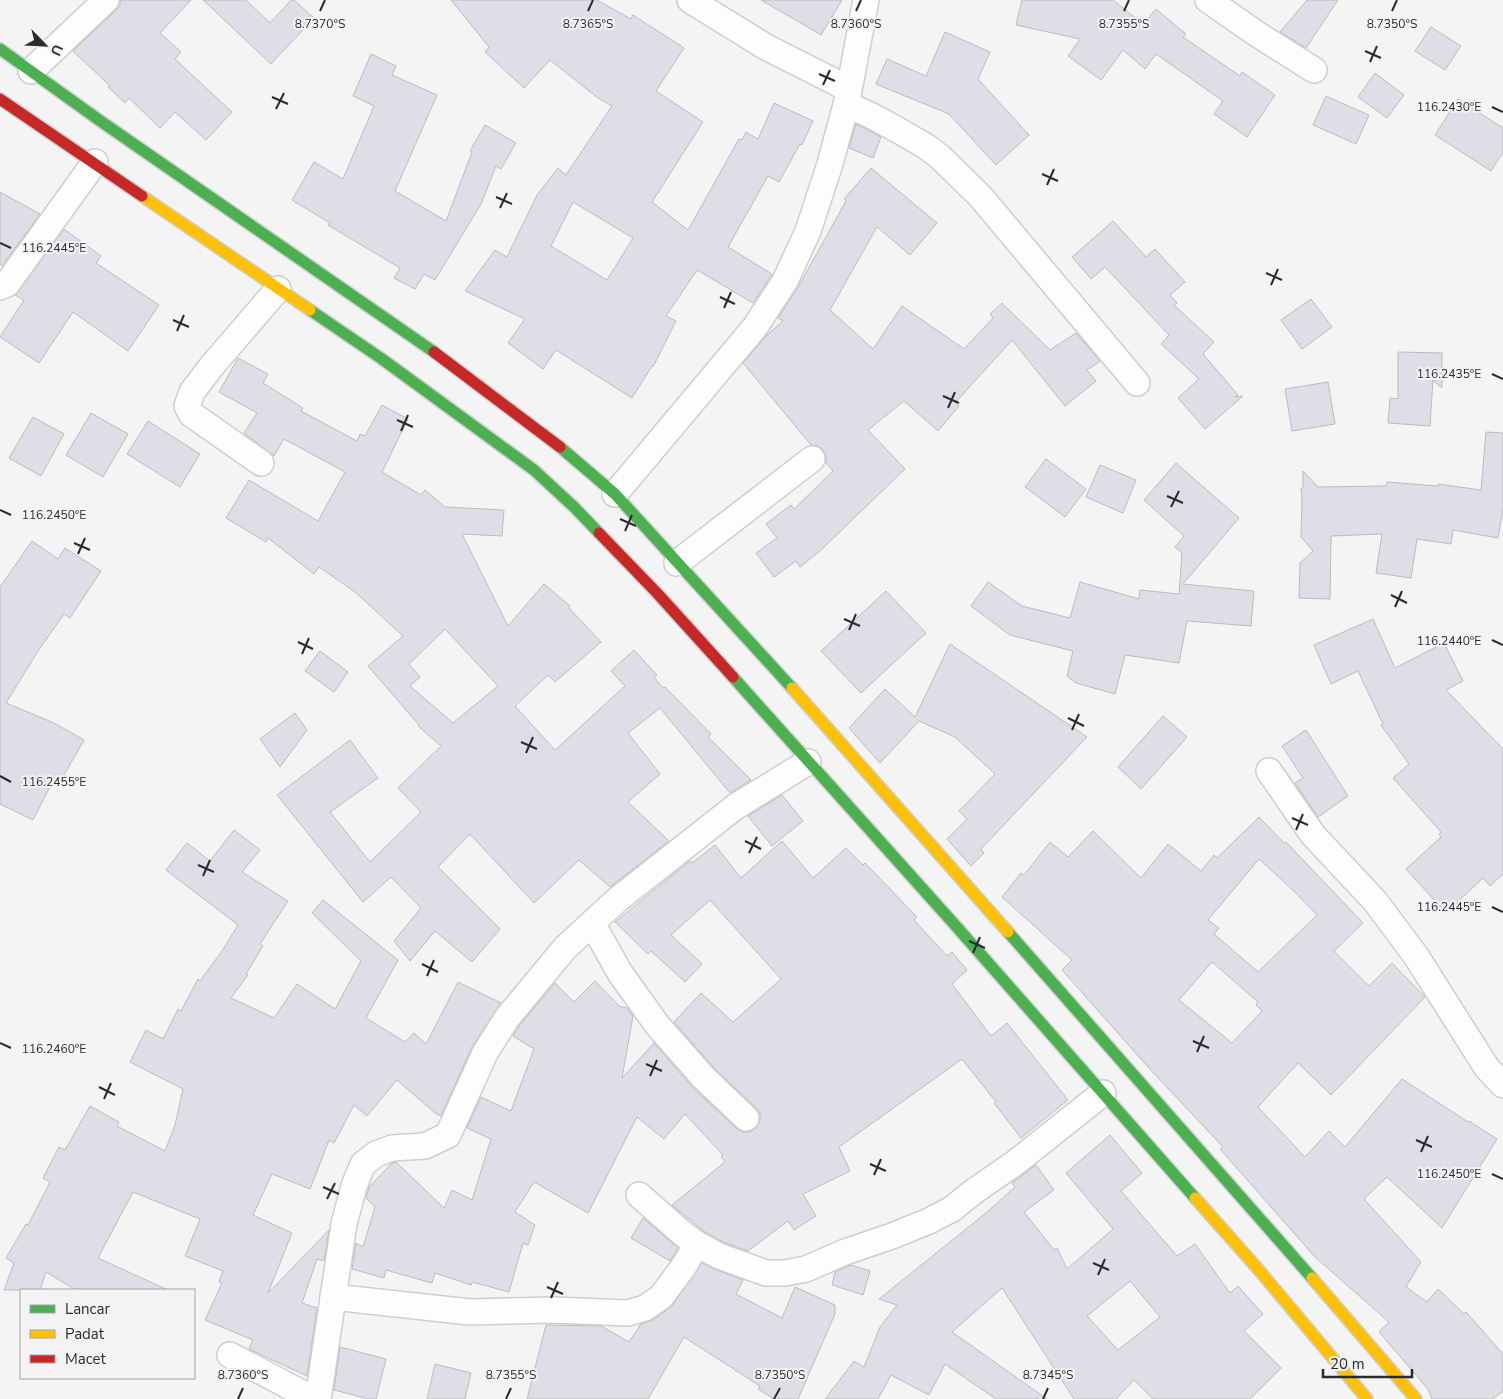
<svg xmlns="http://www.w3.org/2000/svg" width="1503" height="1399" viewBox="0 0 1503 1399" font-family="'Nunito Sans',sans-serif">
<rect width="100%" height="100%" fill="#f4f4f5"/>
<g fill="#dddee6" stroke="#bcbcbd" fill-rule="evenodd">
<polygon points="120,0 191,0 160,33 181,52 175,59 232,112 206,140 175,112 160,128 129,98 125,103 108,87 110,86 73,51 116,10 120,5"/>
<polygon points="203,0 246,0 270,23 291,0 294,0 314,18 271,64"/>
<path d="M451,0H597L631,19L633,15L684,48L656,91L703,122L652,202L688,230L739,139L742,140L746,132L758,139L774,103L813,121L802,145L800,144L779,182L768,176L728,247L772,274L753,303L697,270L666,316L676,321L653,367L652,366L632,398L556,350L543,369L508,343L525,319L465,291L495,250L507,257L537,195L558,168L566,175L612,106L598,98L550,60L524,88L485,52L489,47ZM573,202L633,238L607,280L551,246Z"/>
<polygon points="761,0 842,0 821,35"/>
<polygon points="1022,0 1113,0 1143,24 1156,9 1186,34 1183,37 1240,76 1242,72 1275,95 1247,137 1214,114 1223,101 1156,54 1145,69 1123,50 1101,80 1068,56 1080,39 1016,25"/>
<polygon points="1307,0 1338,0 1306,48 1280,32"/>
<polygon points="1431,27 1461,46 1445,70 1415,51"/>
<polygon points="945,32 990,52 978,79 1029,135 996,165 949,114 876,84 887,59 926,76"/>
<polygon points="371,54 396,66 392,75 437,95 395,191 446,221 472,152 470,151 485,125 516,143 501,169 496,166 481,204 435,280 424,274 415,289 394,278 400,268 328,225 330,223 292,200 314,162 343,179 374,106 353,96"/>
<polygon points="1375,73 1404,95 1387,118 1358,97"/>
<polygon points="1326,96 1369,115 1356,144 1313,125"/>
<polygon points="1458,99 1503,128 1503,152 1491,171 1435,135"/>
<polygon points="856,124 881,137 873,158 849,148"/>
<polygon points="871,168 937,223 910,255 877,227 830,310 873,349 902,306 964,349 993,318 990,314 1002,303 1050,350 1076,333 1100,361 1087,370 1096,381 1065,406 1012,340 955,403 959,406 938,431 904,401 868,430 905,469 821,550 800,567 796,561 774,577 756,553 777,538 766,524 791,505 794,509 833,471 826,463 826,457 823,450 818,446 811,445 743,363 767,335 783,321 778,318 797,289 846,201 844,199"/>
<polygon points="0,192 40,214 2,266 0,264"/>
<polygon points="1113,221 1146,257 1155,249 1185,282 1170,295 1177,303 1174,305 1214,342 1203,354 1238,395 1235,397 1243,396 1205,429 1178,398 1199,379 1161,344 1169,335 1105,267 1091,279 1072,257"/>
<polygon points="64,229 101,256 96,263 159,305 128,351 73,312 39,363 0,337 24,300 15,295"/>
<polygon points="1311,299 1332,327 1302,349 1281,320"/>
<polygon points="1398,352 1442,353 1442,388 1433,380 1430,426 1388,423 1390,398 1398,399"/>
<path d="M238,358L268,374L263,383L303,408L301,411L357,441L360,434L365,436L382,405L408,419L382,472L421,495L425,490L445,507L504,510L502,536L462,534L508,626L544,584L570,606L569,608L601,642L555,682L548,675L515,706L555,750L625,686L611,671L634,650L657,675L654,677L663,688L665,687L711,734L708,737L751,780L730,793L660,708L628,733L660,774L628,802L669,841L610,887L579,860L534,903L470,834L438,867L500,929L472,962L435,931L410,961L394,941L421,908L391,877L363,902L277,795L350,740L378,778L330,812L370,862L421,812L398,788L441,746L418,726L419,725L368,666L403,636L355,592L319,567L314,574L268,538L266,542L226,518L249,480L318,521L345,472L284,439L274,456L244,433L257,413L219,392ZM445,629L498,686L453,723L410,686L420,677L409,664Z"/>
<polygon points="1328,382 1335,424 1292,431 1285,389"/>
<polygon points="91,413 128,434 103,477 66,455"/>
<polygon points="33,417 64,434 41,476 9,458"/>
<polygon points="148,421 200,454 180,487 127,454"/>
<polygon points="1486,432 1503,433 1503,509 1498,538 1453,530 1451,544 1417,539 1411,578 1376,573 1382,534 1331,536 1330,599 1299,598 1300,563 1313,551 1301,537 1302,498 1301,488 1303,488 1303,471 1318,487 1386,486 1387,482 1425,485 1425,486 1426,485 1438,486 1438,484 1481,490"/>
<polygon points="1046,459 1086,489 1065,517 1025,487"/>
<polygon points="1176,463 1239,518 1183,584 1254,591 1251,626 1187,621 1179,663 1125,655 1115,694 1076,683 1067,676 1073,651 1010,635 971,606 988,582 1022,606 1070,618 1080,582 1139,599 1140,590 1179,594 1182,553 1175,547 1184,536 1144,500"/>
<polygon points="1100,465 1136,480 1123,513 1086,497"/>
<polygon points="32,541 58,559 65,548 101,571 70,618 64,614 38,651 6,703 54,723 84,740 60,782 54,779 33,820 0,804 0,587"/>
<polygon points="886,591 926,633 861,693 821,651"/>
<polygon points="1373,619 1395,668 1444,643 1463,681 1446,690 1503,749 1503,874 1490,886 1483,878 1446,913 1406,869 1441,837 1439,834 1441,832 1393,778 1409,764 1381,725 1383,724 1358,671 1331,684 1314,645"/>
<polygon points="950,644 1087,737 981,849 984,853 971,866 947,839 967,819 959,811 995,774 955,737 919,721 880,763 849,728 885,689 915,717"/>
<polygon points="320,651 348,672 334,692 305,671"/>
<polygon points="295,713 307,730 280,767 260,739"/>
<polygon points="1163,716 1187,737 1141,789 1118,767"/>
<polygon points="1306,730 1348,796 1318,817 1295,783 1303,778 1282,746"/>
<polygon points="782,795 803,821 772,846 748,816"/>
<path d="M1259,817L1284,843L1286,842L1363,923L1334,951L1369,986L1392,963L1425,997L1331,1095L1298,1063L1258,1107L1305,1157L1329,1131L1345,1147L1402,1079L1468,1122L1469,1121L1497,1139L1442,1228L1387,1177L1364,1199L1421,1262L1406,1287L1427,1302L1438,1289L1464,1314L1466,1312L1503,1354V1391L1493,1399H1432L1428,1389L1379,1332L1389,1322L1315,1257L1220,1149L1223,1147L1148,1067L1062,970L1072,960L1002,897L1021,873L1024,875L1050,842L1068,857L1093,831L1141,878L1168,844L1201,871L1214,855L1217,858ZM1259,859L1295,892L1317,915L1258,972L1214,934L1219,928L1208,920ZM1212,962L1258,1002L1256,1005L1262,1011L1232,1043L1179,1000Z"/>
<polygon points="234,830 260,850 242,872 288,901 260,944 263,946 246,974 248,975 231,998 274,1018 297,984 335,1009 361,961 312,913 323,900 398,960 366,1018 405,1042 414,1033 426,1044 458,982 501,1003 472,1047 441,1116 435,1113 397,1080 367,1116 354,1105 334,1143 329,1140 310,1189 272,1174 253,1215 292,1233 268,1293 329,1230 324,1261 317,1259 302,1303 317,1308 307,1376 249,1349 253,1340 205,1320 222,1283 219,1282 223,1271 185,1256 200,1219 133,1192 98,1258 168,1290 76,1290 46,1272 40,1290 4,1290 14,1263 6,1258 26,1224 28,1225 50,1182 43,1178 59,1147 65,1150 90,1106 119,1122 117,1126 165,1151 175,1125 183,1089 130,1062 146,1030 163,1039 178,1009 181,1011 198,979 200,981 222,951 238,925 166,870 187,843 210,861"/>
<polygon points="782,841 813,878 846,848 863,865 865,863 917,917 914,920 947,956 952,952 967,970 952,984 991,1036 1007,1023 1068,1100 1021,1138 994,1103 996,1102 962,1059 839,1147 850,1171 803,1194 816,1216 794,1230 788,1221 748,1251 725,1243 705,1232 672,1205 725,1162 721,1156 723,1155 685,1114 664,1139 637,1117 588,1213 534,1182 515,1212 535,1225 528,1245 523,1243 509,1292 472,1282 471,1285 435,1273 432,1283 386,1270 384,1278 352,1269 356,1243 363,1247 375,1207 366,1198 368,1191 369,1187 391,1164 396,1162 444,1208 452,1190 472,1200 491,1139 467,1128 481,1097 511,1111 534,1049 513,1036 519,1026 555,983 574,1002 595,981 619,1006 627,1008 633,1016 622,1078 654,1043 693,1088 736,1128 743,1132 750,1132 756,1128 760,1121 760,1114 756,1108 714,1068 674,1022 701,993 733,1022 781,979 710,900 671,935 702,964 685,982 651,951 648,954 615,922 690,861 692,863 715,845 741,878"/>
<path d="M1110,1135L1142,1173L1121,1191L1177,1256L1195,1244L1230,1293L1238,1286L1263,1314L1244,1331L1281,1368L1250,1399H1153L1134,1380L1116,1399H1074L1002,1288L952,1332L1047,1399H996L945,1364L929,1395L891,1375L878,1399H825L854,1361L864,1367L880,1327L897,1305L879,1299L986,1213L1015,1187L1012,1183L1036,1165L1054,1190L1024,1212L1054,1250L1057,1248L1067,1269L1113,1229L1066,1173ZM1130,1281L1160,1317L1118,1350L1087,1316Z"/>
<polygon points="643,1218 678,1248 670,1261 631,1238"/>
<polygon points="702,1263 714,1269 743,1280 736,1294 782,1318 795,1287 835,1305 835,1314 798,1399 774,1399 758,1389 760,1386 684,1337 648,1399 527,1399 546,1325 601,1326 629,1342 641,1324 653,1320 672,1306"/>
<polygon points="851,1265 870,1271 863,1295 832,1285 835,1272"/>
<polygon points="340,1347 386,1359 376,1399 369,1399 334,1390"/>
<polygon points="435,1364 471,1373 465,1399 427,1399"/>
</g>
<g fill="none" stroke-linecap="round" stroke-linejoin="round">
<g stroke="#cececf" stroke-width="28">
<g id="street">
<polyline points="690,0 766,47 849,89"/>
<polyline points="1208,0 1257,34 1314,70"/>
<polyline points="31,71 106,0"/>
<polyline points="846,104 872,116 896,129 927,147 940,157 980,196 1137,383"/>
<polyline points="0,287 7,284 95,162"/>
<polyline points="261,463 191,414 187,406 192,392 211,367 278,289"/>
<polyline points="615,494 755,327 785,281 808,231 830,164 847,101 866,0"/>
<polyline points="677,563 812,459"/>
<polyline points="1269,771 1313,835 1375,901 1416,956 1487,1068 1503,1085"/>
<polyline points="592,923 620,973 658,1026 704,1078 746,1118"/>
<polyline points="639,1195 682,1233 697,1244 719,1256 766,1273 785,1273 806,1269 845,1252 892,1236 929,1221 952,1209 973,1192 1015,1163 1103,1093"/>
<polyline points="333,1297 470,1312 553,1310 628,1313 645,1308 661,1297 684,1266 697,1244"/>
<polyline points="230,1355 313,1399"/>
<polyline points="318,1399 344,1224 354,1186 363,1164 376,1154 392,1148 425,1146 448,1135 485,1053 507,1018 565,948 617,900 735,807 808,762"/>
</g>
</g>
<g stroke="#cececf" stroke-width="14">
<g id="fast">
<polyline points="0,49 99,120 434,352"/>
<polyline points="310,310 382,359 534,470 574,507 599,533"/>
<polyline points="560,447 615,494 792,688"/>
<polyline points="733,677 955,925 1195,1198"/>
<polyline points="1008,932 1312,1278"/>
</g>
</g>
<g stroke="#cececf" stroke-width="14">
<g id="slow">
<polyline points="142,196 310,310"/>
<polyline points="792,688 1008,932"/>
<polyline points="1195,1198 1258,1269 1367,1399"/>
<polyline points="1312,1278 1416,1399"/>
</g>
</g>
<g stroke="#cececf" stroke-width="14">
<g id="jam">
<polyline points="0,99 142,196"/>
<polyline points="434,352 560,447"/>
<polyline points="599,533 657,593 733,677"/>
</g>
</g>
<use href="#street" stroke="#fdfdfe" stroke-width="25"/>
<use href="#fast" stroke="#4caf50" stroke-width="11"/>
<use href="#slow" stroke="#ffc107" stroke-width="11"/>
<use href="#jam" stroke="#c62828" stroke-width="11"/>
</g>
<path fill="none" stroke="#2b2b2d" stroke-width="2" d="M320,11L325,0M588,11L593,0M856,11L861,0M1124,11L1129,0M1392,11L1397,0M1365,51L1381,58M1370,62L1377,46M819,74L835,81M823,85L830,70M272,97L288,104M1492,107L1503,112M276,109L284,93M1042,174L1058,181M1047,185L1054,169M496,197L512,204M500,208L507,193M0,243L11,248M1266,273L1282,280M1271,285L1278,269M720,297L735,304M724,308L731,292M173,320L189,327M177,331L184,315M1492,374L1503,379M943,396L959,403M948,408L955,392M397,420L413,427M401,431L408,415M1167,496L1183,503M1171,507L1179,491M0,510L11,515M620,519L636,526M625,531L632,515M74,543L90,550M78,554L85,538M1391,595L1407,603M1395,607L1402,591M844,619L860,626M849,630L856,614M1492,640L1503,645M298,642L313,649M302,654L309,638M1068,718L1084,726M1072,730L1079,714M521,742L537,749M526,753L533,737M0,776L11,782M1292,818L1308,825M1296,830L1303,814M745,841L761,849M749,853L757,837M198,865L214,872M203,876L210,860M1492,907L1503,912M969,941L985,948M973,953L980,937M422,964L438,972M427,976L434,960M1193,1041L1209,1048M0,1043L11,1048M1197,1052L1204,1036M646,1064L662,1071M650,1076L657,1060M99,1087L115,1095M104,1099L111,1083M1416,1140L1432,1147M1421,1152L1428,1136M870,1164L886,1171M1492,1174L1503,1179M874,1175L881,1159M323,1187L339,1194M327,1199L335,1183M1093,1263L1109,1270M1098,1275L1105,1259M547,1287L563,1294M551,1298L558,1282M238,1399L243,1388M506,1399L511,1388M774,1399L780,1388M1043,1399L1048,1388"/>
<g font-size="12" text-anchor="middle" fill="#2b2b2d" stroke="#f3f3f6" stroke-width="4" stroke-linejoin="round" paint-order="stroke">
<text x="320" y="28">8.7370°S</text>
<text x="856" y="28">8.7360°S</text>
<text x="1124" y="28">8.7355°S</text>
<text x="1392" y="28">8.7350°S</text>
<text x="588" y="28">8.7365°S</text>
<text x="1449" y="111">116.2430°E</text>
<text x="54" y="252">116.2445°E</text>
<text x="1449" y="378">116.2435°E</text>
<text x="54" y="519">116.2450°E</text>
<text x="1449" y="645">116.2440°E</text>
<text x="54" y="786">116.2455°E</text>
<text x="1449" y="911">116.2445°E</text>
<text x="54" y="1053">116.2460°E</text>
<text x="1449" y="1178">116.2450°E</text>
<text x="243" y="1379">8.7360°S</text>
<text x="511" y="1379">8.7355°S</text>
<text x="780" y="1379">8.7350°S</text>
<text x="1048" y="1379">8.7345°S</text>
</g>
<rect x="20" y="1289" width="175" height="90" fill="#f3f3f6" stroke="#a3a3a6"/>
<rect x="30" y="1305" width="25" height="8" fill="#4caf50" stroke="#a3a3a6"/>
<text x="65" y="1314" font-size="15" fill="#2b2b2d">Lancar</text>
<rect x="30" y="1330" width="25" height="8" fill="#ffc107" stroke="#a3a3a6"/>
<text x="65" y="1339" font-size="15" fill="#2b2b2d">Padat</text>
<rect x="30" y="1355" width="25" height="8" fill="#c62828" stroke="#a3a3a6"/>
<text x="65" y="1364" font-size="15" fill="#2b2b2d">Macet</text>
<g transform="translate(45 45) rotate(114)" stroke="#f3f3f6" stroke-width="4" paint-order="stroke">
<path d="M0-4L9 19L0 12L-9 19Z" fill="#2b2b2d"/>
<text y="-8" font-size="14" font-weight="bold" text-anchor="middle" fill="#2b2b2d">U</text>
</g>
<path d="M1323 1369v8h89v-8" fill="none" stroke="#2b2b2d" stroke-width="2.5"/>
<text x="1330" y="1369" font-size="15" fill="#2b2b2d" stroke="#f3f3f6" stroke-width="4" paint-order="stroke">20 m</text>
</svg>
